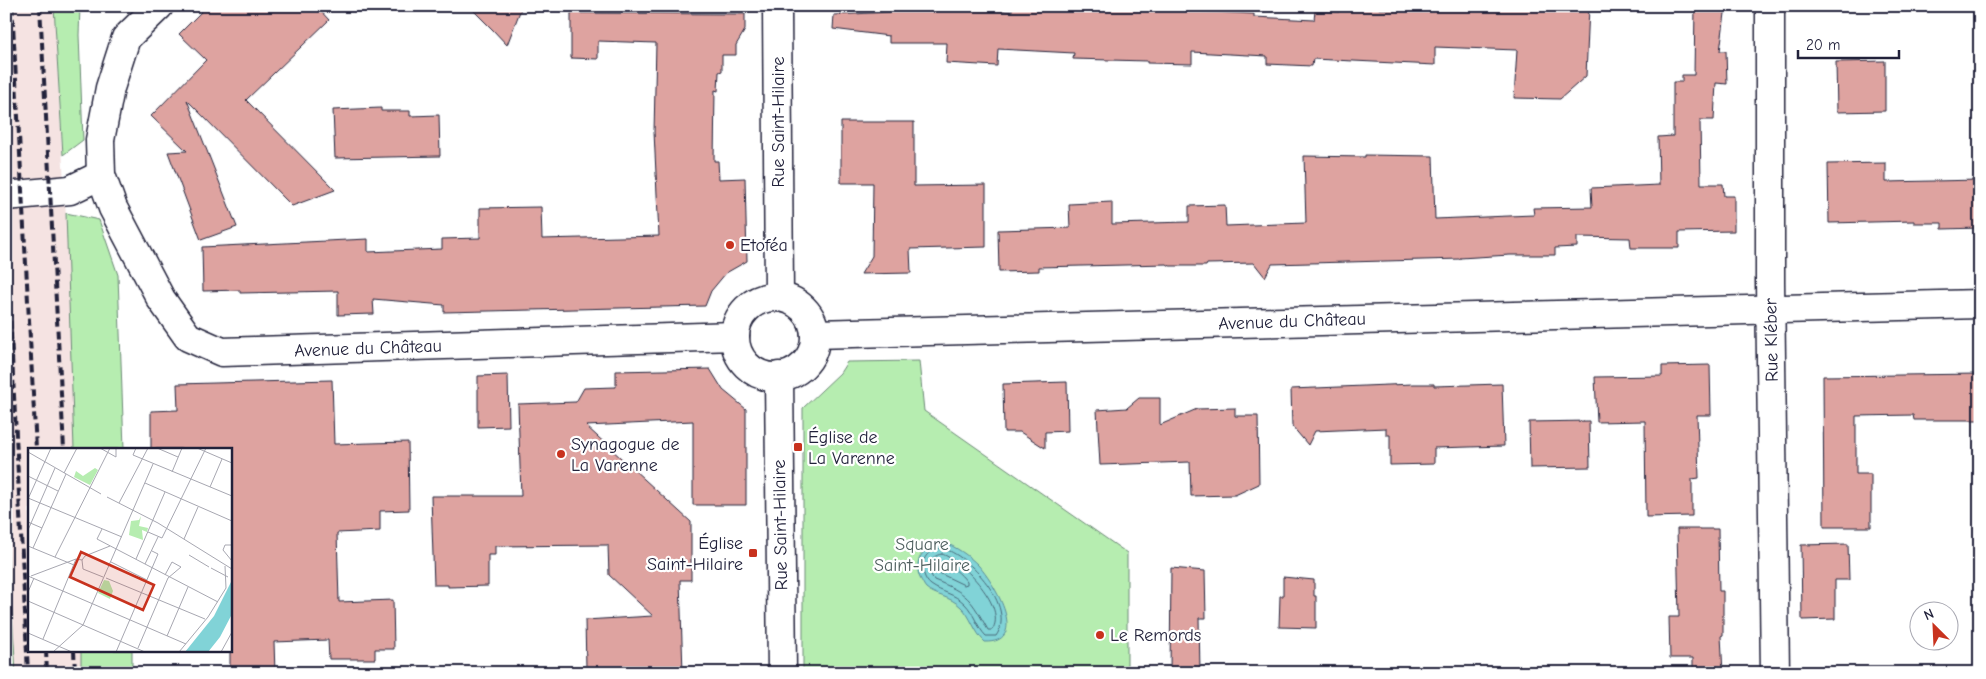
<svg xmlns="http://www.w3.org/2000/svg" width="1986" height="679" viewBox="0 0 1986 679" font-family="'Comic Neue',sans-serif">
<rect width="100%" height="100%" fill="#fff"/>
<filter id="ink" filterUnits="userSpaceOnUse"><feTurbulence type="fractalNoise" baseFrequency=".02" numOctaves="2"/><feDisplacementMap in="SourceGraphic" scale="10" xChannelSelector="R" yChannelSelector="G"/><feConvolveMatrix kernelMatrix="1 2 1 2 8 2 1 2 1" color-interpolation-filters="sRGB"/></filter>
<g filter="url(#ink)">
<polygon fill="#f5e3e2" points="6,6 54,6 79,449 29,449 29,650 86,650 86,673 6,673"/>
<g fill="#b6edb0" stroke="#6c8876">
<polygon points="54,6 80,6 79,35 83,140 63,155"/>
<polygon points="66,213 99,220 118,275 124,449 74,449"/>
<polygon points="919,361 924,411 1127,553 1127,673 803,673 803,408 840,373 847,362"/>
<polygon points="6,526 16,673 6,673"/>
<rect x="81" y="650" width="51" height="23"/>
</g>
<path fill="#81d3d7" stroke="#5b8c99" d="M943,542C956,547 968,555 978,565C993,581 1031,643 985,642C974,632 971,616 961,607C950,596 935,596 926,588C924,586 922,581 920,578C912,560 925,545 943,542Z"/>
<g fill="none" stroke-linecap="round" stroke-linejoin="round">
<g stroke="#486979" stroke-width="1">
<path d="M942,548C969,555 1017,607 996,636H986C977,627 974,613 965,604C954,593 942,593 931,585C924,580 921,568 924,560C927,552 934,549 942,548Z"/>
<path d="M942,554C963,561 1008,608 992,630H988C971,599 968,593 934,580C927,570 927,556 942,554Z"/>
<path d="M940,562C950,564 961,574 967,582V584L964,585L939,573L936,566Z"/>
</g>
</g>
<g fill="#dea3a0" stroke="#22223b">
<polygon points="207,6 316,6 329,20 246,100 335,190 292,206 187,100 237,227 201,240 168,152 187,151 151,116 206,60 179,34"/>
<polygon points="469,6 522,6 507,45 493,30"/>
<polygon points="890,6 928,6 1012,11 1012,6 1126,6 1126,8 1254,14 1254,17 1314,20 1315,11 1339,12 1340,6 1379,6 1379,9 1435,10 1459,9 1460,7 1589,7 1586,76 1560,99 1514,98 1517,50 1435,47 1435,65 1313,59 1312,66 1267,64 1267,56 1192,52 1192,64 1147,63 1147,61 1073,59 1074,53 998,49 997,66 946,63 947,43 889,43 889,36 833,29 834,15 890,12"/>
<polygon points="1695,6 1726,6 1720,51 1726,51 1727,84 1716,83 1714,120 1700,120 1701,184 1723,184 1724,196 1734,196 1734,231 1679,232 1679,248 1631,248 1630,238 1577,237 1577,247 1555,248 1555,255 1510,255 1460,258 1460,259 1272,264 1265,277 1254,263 1207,264 1206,266 1170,266 1167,264 1039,267 1039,271 999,272 998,230 1070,228 1069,204 1112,202 1112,224 1189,222 1189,206 1225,205 1226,226 1306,223 1304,156 1365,157 1365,155 1433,156 1435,219 1534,215 1533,208 1592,207 1591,188 1659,185 1658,137 1673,136 1673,82 1682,82 1682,75 1694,75"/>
<polygon points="571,13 745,14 745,30 736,45 736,55 722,55 722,71 719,72 718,91 715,90 714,161 718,161 719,179 745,178 747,261 726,273 711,291 705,306 444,312 444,305 373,299 374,314 338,315 338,291 240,293 240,290 203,291 202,247 368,239 368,252 442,249 442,239 480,238 480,208 541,207 542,239 659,236 654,132 656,43 598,41 598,59 571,58"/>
<polygon points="1885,61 1885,111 1837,112 1836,62"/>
<polygon points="381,108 381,111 410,111 410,116 439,115 440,156 335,158 333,110"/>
<polygon points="841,122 914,122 914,186 986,185 986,247 910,249 911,273 861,274 872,256 873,183 841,183"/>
<polygon points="1886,163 1886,182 1980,180 1980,228 1942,229 1942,223 1914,223 1914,221 1829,223 1828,164"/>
<polygon points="1710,365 1711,415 1697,415 1699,478 1692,479 1692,516 1646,517 1645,421 1597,422 1595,377 1662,376 1662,366"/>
<polygon points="710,369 723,390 746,409 746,505 693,505 693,421 586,426 691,522 691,580 680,580 683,673 646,673 647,666 586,668 585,620 653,616 609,575 608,545 495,546 495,555 488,555 488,586 448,587 448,585 434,585 431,496 521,496 518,404 576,402 584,388 616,387 616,371"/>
<polygon points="1980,374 1980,420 1914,420 1913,415 1856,416 1856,474 1871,474 1871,527 1824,527 1823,376"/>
<polygon points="508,375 509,426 478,427 478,376"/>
<polygon points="332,380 334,444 408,442 409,510 380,511 380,531 337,533 339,602 393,600 394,649 375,649 375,659 329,659 328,640 274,642 275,673 230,673 230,449 151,449 151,411 178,410 177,384"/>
<polygon points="1067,382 1068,431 1045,432 1045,448 1020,432 1004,432 1003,384"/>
<polygon points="1413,384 1434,384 1434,386 1502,384 1504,446 1434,448 1434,464 1390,465 1390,435 1386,435 1386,428 1315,431 1308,445 1292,426 1291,389"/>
<polygon points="1139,398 1160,398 1160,425 1197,409 1235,408 1235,416 1258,416 1259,484 1235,495 1191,496 1190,462 1100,465 1097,410 1127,408"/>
<polygon points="1589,421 1590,467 1530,468 1529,422"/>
<polygon points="1677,529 1718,529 1719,591 1723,591 1723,635 1721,636 1723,673 1693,673 1693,658 1670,658 1669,617 1679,617"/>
<polygon points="1848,544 1849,580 1835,580 1835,619 1802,620 1801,545"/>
<polygon points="1171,568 1205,571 1206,618 1199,618 1200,673 1170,673"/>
<polygon points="1283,577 1314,580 1314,596 1316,596 1316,628 1279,627 1280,596 1283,596"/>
</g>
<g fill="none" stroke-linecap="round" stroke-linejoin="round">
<g stroke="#22223b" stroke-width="31">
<g id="minor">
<polyline points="159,6 126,38 110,88 100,140 101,175 113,208 161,299 188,337 222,352 735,336"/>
<polyline points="777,6 779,297"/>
<polyline points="1770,6 1770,281 1775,673"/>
<polyline points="6,196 70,190 101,175"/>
<circle cx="775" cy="337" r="40"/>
<polyline points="815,334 1980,304"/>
<polyline points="779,376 782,673"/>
</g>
</g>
<use href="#minor" stroke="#fff" stroke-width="28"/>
<g stroke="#22223b" stroke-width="4" stroke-dasharray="8 4" stroke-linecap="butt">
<polyline points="12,6 36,449"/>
<polyline points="40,6 64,449"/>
<polyline points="6,237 28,673"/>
<polyline points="46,650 47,673"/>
<polyline points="74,650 75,673"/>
</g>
</g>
</g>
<g fill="#c8321e" stroke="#fff" stroke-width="2">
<circle cx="730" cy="245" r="5"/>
<rect x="793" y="442" width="10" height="10" rx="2.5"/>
<circle cx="561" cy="454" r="5"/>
<rect x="748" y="548" width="10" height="10" rx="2.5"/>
<circle cx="1100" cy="635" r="5"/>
</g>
<g text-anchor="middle" stroke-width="4.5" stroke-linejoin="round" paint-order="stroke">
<g font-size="18" fill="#22223b" stroke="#fff">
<text transform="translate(778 122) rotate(-90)" y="6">Rue Saint-Hilaire</text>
<text transform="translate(1292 321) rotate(-2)" y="6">Avenue du Château</text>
<text transform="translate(1771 340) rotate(-91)" y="6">Rue Kléber</text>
<text transform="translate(368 348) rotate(-2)" y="6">Avenue du Château</text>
<text transform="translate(780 525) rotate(-91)" y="6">Rue Saint-Hilaire</text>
</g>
<g font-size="18" fill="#22223b" stroke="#fff" text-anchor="start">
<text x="740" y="251">Etoféa</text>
<text x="808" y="443">Église de<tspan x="808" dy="21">La Varenne</tspan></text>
<text x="571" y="450">Synagogue de<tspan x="571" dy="21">La Varenne</tspan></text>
<text x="743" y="549" text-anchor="end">Église<tspan x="743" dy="21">Saint-Hilaire</tspan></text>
<text x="1110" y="641">Le Remords</text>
</g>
<g font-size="18" fill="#4e5f5e" stroke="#fff">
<text x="922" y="550">Square<tspan x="922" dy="21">Saint-Hilaire</tspan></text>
</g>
</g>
<g transform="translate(28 448)">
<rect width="204" height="204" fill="#fff"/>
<path d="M67,20L70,22L62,37L46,29L48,23L55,28ZM113,68L111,78L120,80L119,84L114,82L115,92L101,87L103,73L111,72ZM76,132L81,133L85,143L82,151L70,145Z" fill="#b6edb0"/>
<path d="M204,132V166L192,189L180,204H157L186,168Z" fill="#81d3d7"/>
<path fill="none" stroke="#a7a7b1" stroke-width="1" d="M72,0L88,9V0M108,0L105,7L204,48M129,0L150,9M169,0L204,15M0,4L73,46M144,24L154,0M36,25L49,0M0,28L30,43M117,35L204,73M182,39L194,11M79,49L130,75L204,121M0,50L94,89M0,51L23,0M91,55L120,0M0,74L14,80M74,81L69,91L190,154M0,82L27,20M120,84L134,90L178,0M156,91L170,59M204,97H197L195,102L204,113M0,98L46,117M5,100L38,26M161,107L181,119M27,109L82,0M108,111L137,44M54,112L57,108L82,98M54,112L55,121L75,129M83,114L119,132M117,116L130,89M183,120L200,129M0,128L158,196M3,128L48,111L54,112M78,130L177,171M0,144L6,130M0,153L117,204M0,185L44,204M139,188L160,139M15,191L48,111M110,200L140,130L153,119L144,114L137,127M25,204L55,177L125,16M88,204L130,106L124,103M151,204L180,169L198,140L197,118M193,204L204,184"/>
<path fill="#c8321e" fill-opacity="0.15" stroke="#c8321e" stroke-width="2.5" d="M53,104L126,137L115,162L42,129Z"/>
<rect width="204" height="204" fill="none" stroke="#22223b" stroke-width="2.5"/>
</g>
<rect width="1986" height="679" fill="none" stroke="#fff" stroke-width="25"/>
<rect x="12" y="12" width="1961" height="654" fill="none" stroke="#22223b" stroke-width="2" filter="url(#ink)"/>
<g transform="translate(1934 626) rotate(336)"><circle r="24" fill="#ffffff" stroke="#a7a7b1"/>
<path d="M0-4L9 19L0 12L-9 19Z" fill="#c8321e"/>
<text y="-8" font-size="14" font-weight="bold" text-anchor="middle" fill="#22223b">N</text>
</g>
<path d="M1798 50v8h101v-8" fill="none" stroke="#22223b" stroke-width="2.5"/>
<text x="1806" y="50" font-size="15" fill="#22223b" stroke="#ffffff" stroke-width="4" paint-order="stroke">20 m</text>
</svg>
